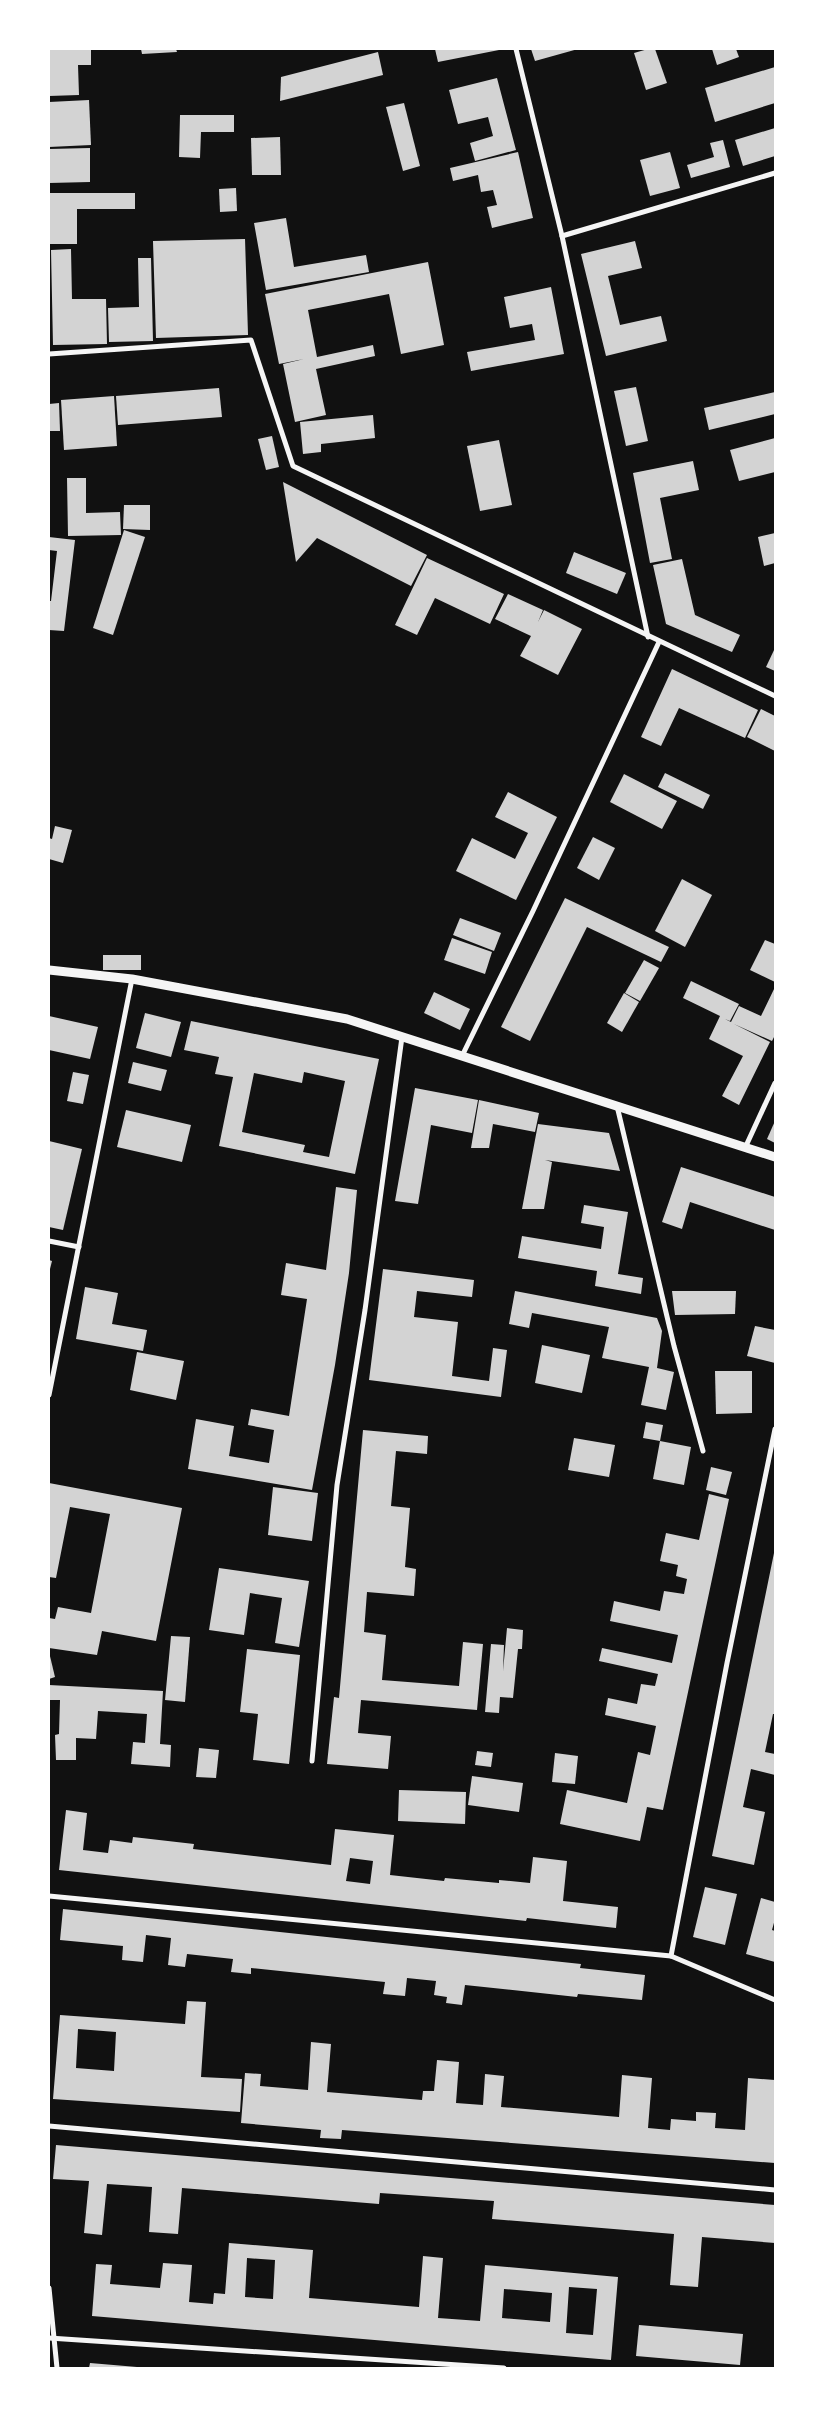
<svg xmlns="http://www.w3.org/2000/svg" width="824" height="2417" viewBox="0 0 824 2417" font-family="'Titillium Web',sans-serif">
<rect width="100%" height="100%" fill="#111"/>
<g fill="#d3d3d3" fill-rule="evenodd">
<polygon points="49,49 91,49 91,65 78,65 79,95 49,96"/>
<polygon points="141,49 176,49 177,52 142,54"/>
<polygon points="435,49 499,49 499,50 438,62"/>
<polygon points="531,49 578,49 535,61"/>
<polygon points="648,49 655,49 667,83 646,90 634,53"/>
<polygon points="712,49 736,49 739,57 717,65"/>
<polygon points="378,52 383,75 280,101 281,77"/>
<polygon points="775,67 775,103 715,122 705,88"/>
<polygon points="497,78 516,150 475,161 470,143 493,136 488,117 458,124 449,90"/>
<polygon points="89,100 91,145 49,147 49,102"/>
<polygon points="404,103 420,166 403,171 386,107"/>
<polygon points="180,115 234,115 234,132 201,132 200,158 179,157"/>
<polygon points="775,128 775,156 743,166 735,140"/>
<polygon points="280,137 281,175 252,175 251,138"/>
<polygon points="723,140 730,167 691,178 687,165 714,157 710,143"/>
<polygon points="90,148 90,182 49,183 49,149"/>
<polygon points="518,152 533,218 492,228 487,207 497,205 493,190 481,192 478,175 453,181 450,168"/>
<polygon points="670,152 680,188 650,196 640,160"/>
<polygon points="236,188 237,211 220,212 219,189"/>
<polygon points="50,193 135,193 135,209 77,209 77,244 50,244"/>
<polygon points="286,218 294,267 366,255 369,272 266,290 254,223"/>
<polygon points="245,239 248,335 156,338 153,241"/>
<polygon points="635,241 642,268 608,276 620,325 661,316 667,341 606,356 581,254"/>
<polygon points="71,249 72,299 106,299 107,344 53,345 51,250"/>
<polygon points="138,258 151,258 153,341 109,342 108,308 139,307"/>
<polygon points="428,262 444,345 401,354 389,294 308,310 317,357 373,345 375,356 316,369 326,415 295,422 283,364 304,359 279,364 265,294"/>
<polygon points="551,287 564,354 471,371 467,352 535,340 532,324 510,328 504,297"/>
<polygon points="636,387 648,441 626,446 614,391"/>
<polygon points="219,388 222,417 118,425 116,396"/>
<polygon points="775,392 775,414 709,430 704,408"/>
<polygon points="114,396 117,446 64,450 61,400"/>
<polygon points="59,403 60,431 49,431 49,404"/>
<polygon points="373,415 375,438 321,444 321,452 303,454 300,422"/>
<polygon points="272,436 279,467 266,470 258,439"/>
<polygon points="775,438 775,472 739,481 730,450"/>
<polygon points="499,440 512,505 480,511 467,446"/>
<polygon points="693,461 699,490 660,498 672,559 650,563 633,473"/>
<polygon points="67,478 86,478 86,513 120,512 121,535 68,536"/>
<polygon points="283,482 427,555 411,586 317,538 296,562"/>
<polygon points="124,505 150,505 150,530 123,529"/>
<polygon points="124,530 145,537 113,635 93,628"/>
<polygon points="775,533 775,563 764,566 758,537"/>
<polygon points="49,537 75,540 64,631 49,630 49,601 51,601 57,551 49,550"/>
<polygon points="574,552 626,573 617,594 566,573"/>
<polygon points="427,558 504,594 490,624 435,598 417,635 395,625"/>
<polygon points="682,559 695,615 740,635 732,652 666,624 653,565"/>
<polygon points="508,594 543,610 538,622 544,610 582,629 558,675 520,656 531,636 495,619"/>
<polygon points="775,648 775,671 766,667"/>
<polygon points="672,669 758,710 745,738 679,708 661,746 641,737"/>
<polygon points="761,709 775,716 775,751 747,737"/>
<polygon points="665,773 710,795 703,809 658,787"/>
<polygon points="624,774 677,801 662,829 610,802"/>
<polygon points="508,792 557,817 516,900 456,871 472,838 515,859 528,833 495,817"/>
<polygon points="55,826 72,830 63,863 49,859 49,838 52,839"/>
<polygon points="593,837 615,848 599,880 577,868"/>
<polygon points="682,879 712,895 685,947 655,931"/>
<polygon points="565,898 669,947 661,962 587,927 530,1041 501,1027"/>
<polygon points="460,918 501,933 494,951 453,935"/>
<polygon points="452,938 492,952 485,974 444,960"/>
<polygon points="765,940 775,944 775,982 750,970"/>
<rect x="103" y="955" width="38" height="15"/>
<polygon points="644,960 659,968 640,1001 625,993"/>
<polygon points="691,981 739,1004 730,1021 725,1019 731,1022 739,1006 761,1016 775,987 775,1035 772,1041 734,1024 770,1042 739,1105 722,1096 743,1056 709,1039 720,1016 683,998"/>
<polygon points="434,992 470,1009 460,1030 424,1013"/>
<polygon points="624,993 639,1002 622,1032 607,1023"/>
<polygon points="145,1013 181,1022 171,1057 136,1048"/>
<polygon points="49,1016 98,1027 90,1059 49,1050"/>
<path d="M191,1021L379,1059L355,1174L219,1146L233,1077L215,1074L219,1057L184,1050ZM304,1072L345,1081L329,1157L303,1152L305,1145L242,1132L254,1073L302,1083Z"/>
<polygon points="133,1062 167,1070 161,1091 128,1083"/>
<polygon points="73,1072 89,1075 83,1104 67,1101"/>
<polygon points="415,1088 478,1100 472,1133 431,1125 418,1204 395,1201"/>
<polygon points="479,1100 539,1113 535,1132 493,1124 489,1148 471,1148"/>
<polygon points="126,1110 191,1125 182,1162 117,1147"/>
<polygon points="775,1121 775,1143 767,1139"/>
<polygon points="538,1124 609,1133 620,1171 545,1160 552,1162 544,1209 522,1209"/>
<polygon points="49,1141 82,1149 63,1230 49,1227"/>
<polygon points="681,1167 775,1197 775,1230 690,1202 682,1229 662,1222"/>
<polygon points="336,1187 357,1190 349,1273 335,1365 312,1490 188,1469 196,1419 234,1426 229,1456 269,1463 274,1430 248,1425 251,1409 289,1416 307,1299 281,1295 286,1263 326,1270"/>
<polygon points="584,1205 628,1212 618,1274 643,1278 641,1294 595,1286 597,1271 518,1258 522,1236 601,1249 604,1227 581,1223"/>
<polygon points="49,1260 52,1261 49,1273"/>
<polygon points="383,1269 474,1280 472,1297 417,1291 414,1317 458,1322 452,1376 489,1381 493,1348 507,1350 501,1397 369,1380"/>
<polygon points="85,1287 118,1293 112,1324 147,1330 143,1351 76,1339"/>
<polygon points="515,1291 657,1318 662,1331 657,1368 674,1372 666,1410 641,1405 649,1367 602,1358 609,1327 532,1313 529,1328 509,1324"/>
<polygon points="672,1291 736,1291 735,1314 675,1315"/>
<polygon points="755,1326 775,1330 775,1363 747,1356"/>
<polygon points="542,1345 590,1355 582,1393 535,1383"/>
<polygon points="137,1352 184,1361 176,1400 130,1390"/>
<polygon points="715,1371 752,1371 752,1413 716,1414"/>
<polygon points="646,1422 663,1425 660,1441 691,1447 684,1485 653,1479 660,1441 643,1438"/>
<polygon points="363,1430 428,1436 427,1454 396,1451 391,1506 410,1508 405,1567 416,1569 414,1596 367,1592 364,1632 386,1635 382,1680 459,1686 463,1642 483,1644 477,1710 361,1700 358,1733 391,1736 388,1769 327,1764 334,1697 339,1698"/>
<polygon points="574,1438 615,1445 609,1477 568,1470"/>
<polygon points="711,1467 732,1472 726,1495 706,1490"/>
<polygon points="49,1483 182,1508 156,1641 102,1631 97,1655 49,1648 49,1618 55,1619 58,1607 91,1613 110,1514 70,1507 56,1578 49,1577"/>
<polygon points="273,1487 318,1493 312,1541 268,1535"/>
<polygon points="709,1494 729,1499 663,1810 647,1807 640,1841 560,1824 567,1790 627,1803 638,1752 650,1755 656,1726 605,1715 608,1698 637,1704 641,1684 655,1686 658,1674 599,1661 602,1648 672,1663 678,1635 610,1621 614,1601 660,1611 664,1591 684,1594 687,1579 676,1576 678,1565 660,1561 666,1533 699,1540"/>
<polygon points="774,1553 775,1714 773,1714 765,1752 775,1754 775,1775 751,1769 743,1807 765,1812 754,1865 712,1856"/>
<polygon points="219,1568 309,1581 299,1647 275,1643 282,1598 250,1593 244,1635 209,1630"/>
<polygon points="507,1628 523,1630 522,1649 518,1649 513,1698 500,1697 499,1713 485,1712 491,1644 504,1645 503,1671"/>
<polygon points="171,1636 190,1637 185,1702 165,1700"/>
<polygon points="247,1649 300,1655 289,1764 253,1760 258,1714 240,1712"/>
<polygon points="49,1652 55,1677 49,1679"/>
<polygon points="49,1685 163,1691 160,1744 171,1745 170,1767 131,1764 133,1742 145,1743 147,1714 98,1711 96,1739 76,1738 76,1760 56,1760 55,1735 59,1734 60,1700 49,1700"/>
<polygon points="199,1748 219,1750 216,1778 196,1777"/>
<polygon points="477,1751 493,1753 491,1767 475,1765"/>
<polygon points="555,1753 578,1756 575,1784 552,1782"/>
<polygon points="472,1776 523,1783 519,1812 468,1805"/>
<polygon points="399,1790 466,1792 465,1824 398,1821"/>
<path d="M66,1810L87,1813L83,1850L108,1853L110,1840L132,1843L133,1837L194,1844L193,1849L331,1865L335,1829L394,1835L390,1875L444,1881L445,1878L499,1883V1880L530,1883L533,1857L567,1861L563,1901L618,1907L616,1928L527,1918L526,1921L59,1870ZM350,1858L373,1861L370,1884L346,1881Z"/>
<polygon points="705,1887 737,1894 725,1945 693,1937"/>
<polygon points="761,1898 775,1902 775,1919 772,1930 775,1931 775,1962 746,1954"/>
<polygon points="63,1909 581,1964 580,1968 645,1975 642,2000 578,1994 577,1997 465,1985 462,2005 446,2003 447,1997 434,1995 436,1981 407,1978 405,1996 383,1994 385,1982 251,1968 251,1974 231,1972 233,1959 187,1954 185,1967 168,1965 171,1938 146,1935 143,1962 122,1960 123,1946 60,1940"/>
<path d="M187,2001L206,2002L201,2077L242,2079L240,2112L53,2099L60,2015L185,2024ZM78,2029L116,2032L114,2071L76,2068Z"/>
<polygon points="311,2042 331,2044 327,2092 422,2100 423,2091 434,2091 437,2060 459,2062 456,2103 483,2105 485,2074 504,2076 501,2107 619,2117 622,2075 652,2078 648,2128 670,2130 671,2119 696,2121 696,2112 716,2113 715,2128 745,2130 748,2078 775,2080 775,2163 342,2130 341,2139 320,2138 321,2130 241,2123 245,2073 261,2074 260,2086 308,2090"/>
<polygon points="56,2145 775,2205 775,2243 702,2237 698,2287 670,2285 674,2234 492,2219 494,2201 380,2193 379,2204 182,2188 178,2234 149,2232 152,2187 107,2184 102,2235 84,2233 89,2181 53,2179"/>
<path d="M229,2243L313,2250L309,2298L419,2307L423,2256L443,2258L438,2318L480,2321L485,2265L618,2277L611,2360L92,2316L96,2264L112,2265L110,2284L160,2288L163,2263L192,2265L189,2302L213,2304L214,2293L225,2294ZM247,2258L275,2260L273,2299L245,2297ZM569,2287L597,2289L593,2335L566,2333ZM504,2289L552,2293L550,2322L502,2318Z"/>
<polygon points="639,2325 743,2334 740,2365 636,2356"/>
<polygon points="90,2363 137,2367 137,2368 89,2368"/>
</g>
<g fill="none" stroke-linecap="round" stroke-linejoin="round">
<g stroke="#f5f5f5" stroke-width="5">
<polyline points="516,49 562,236 648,637"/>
<polyline points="562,236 775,173"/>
<polyline points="49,354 251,340 293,466 775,696"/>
<polyline points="462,1056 533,911 659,642"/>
<polyline points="617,1106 674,1346 703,1451"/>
<polyline points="745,1148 775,1083"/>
<polyline points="49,1241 79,1247"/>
<polyline points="49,1395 132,979"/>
<polyline points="312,1761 337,1485 365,1310 402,1037"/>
<polyline points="49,1896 671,1956 775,2000"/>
<polyline points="671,1956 727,1663 775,1429"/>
<polyline points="49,2126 775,2190"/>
<polyline points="49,2288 57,2368"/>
<polyline points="49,2338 504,2368"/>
</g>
<polyline stroke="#f5f5f5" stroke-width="9" points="49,970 132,979 347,1019 775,1157"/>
</g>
<rect width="824" height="2417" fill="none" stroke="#ffffff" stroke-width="100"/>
</svg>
